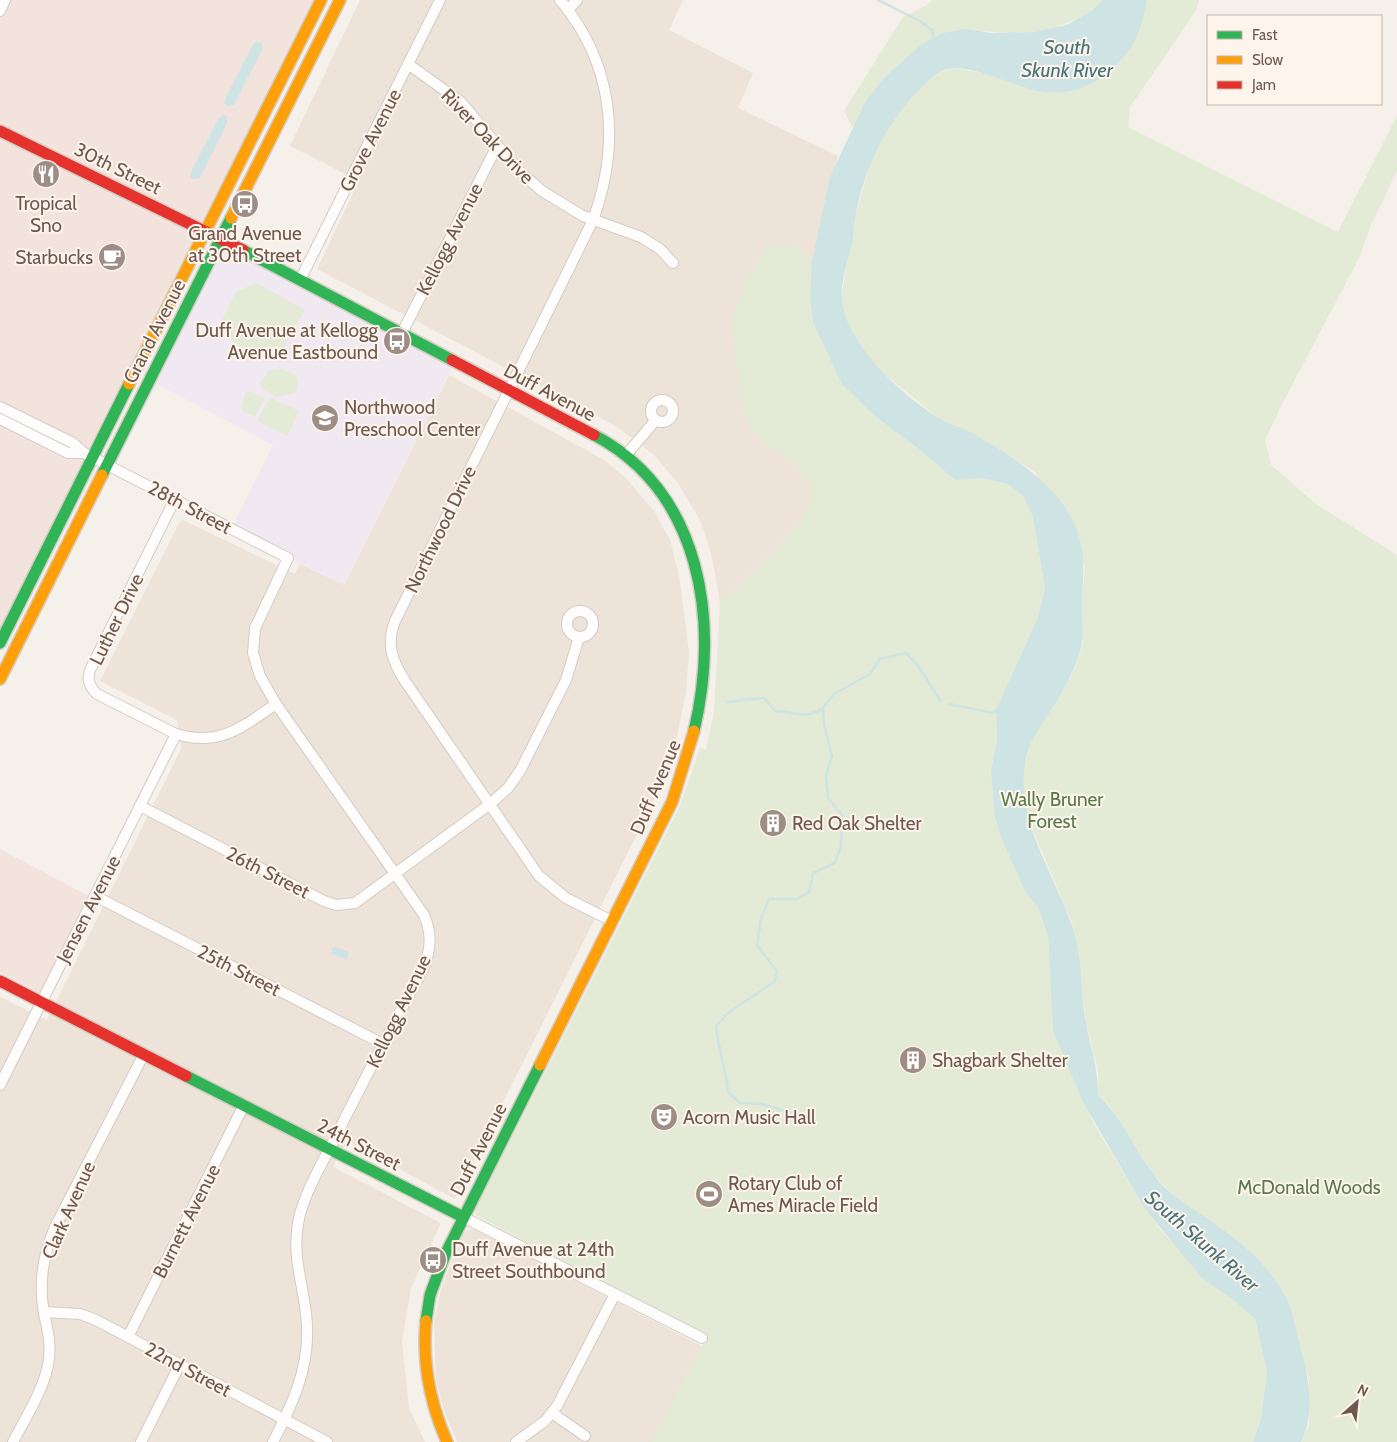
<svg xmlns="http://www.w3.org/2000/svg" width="1397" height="1442" viewBox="0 0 1397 1442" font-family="Cabin,sans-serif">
<rect width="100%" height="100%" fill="#f5f0ea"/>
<g fill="#ede3d8">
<polygon points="360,0 683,0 669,30 753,73 738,108 838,156 796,324 870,442 777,549 739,586 720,601 711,553 701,522 678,483 653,454 616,426 317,269 359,181 290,146"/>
<polygon points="449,375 606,461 626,478 654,511 670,540 679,575 689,653 686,692 674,750 657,794 455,1199 347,1141 333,1167 441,1223 411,1288 402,1342 409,1408 425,1442 0,1442 0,997 47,1020 181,749 177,720 100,681 181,519 295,574 300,564 344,585"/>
<polygon points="469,1229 476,1230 702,1346 651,1442 457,1442 443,1407 436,1380 434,1323 441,1290 452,1261 463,1234"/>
</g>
<g fill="#f2e3dc">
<polygon points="0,0 317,0 0,637"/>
<polygon points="0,849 92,898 40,993 0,972"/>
</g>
<polygon fill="#f1e9f1" points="221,238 455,361 344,585 231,529 273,445 149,380"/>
<g fill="#e3ead6">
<path d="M932,0H1102C1067,36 1013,36 966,29L864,104L853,128L844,111L903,17L929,4Z"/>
<polygon points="1147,0 1199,0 1195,12 1130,107 1128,127 1338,232 1397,116 1397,171 1371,225 1359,258 1280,408 1265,440 1271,465 1316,504 1397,555 1397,1442 1301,1442 1309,1426 1309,1380 1287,1301 1222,1229 1175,1198 1153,1174 1110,1106 1098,1095 1098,1071 1086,1022 1077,945 1072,923 1027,816 1023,791 1024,766 1034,733 1060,695 1075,668 1083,644 1082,605 1085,566 1035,472 984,440 940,419 888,377 869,358 854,338 845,317 841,298 856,214 872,158 888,127 904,105 927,82 939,72 952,68 984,73 1025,88 1117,62 1135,40"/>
<polygon points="794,245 812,261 810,295 843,384 876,417 920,450 955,480 981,478 1008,484 1024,497 1033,517 1045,588 1038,617 996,710 997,741 991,769 1026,893 1038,907 1048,936 1053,1031 1094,1124 1145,1209 1165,1235 1180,1250 1202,1278 1232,1299 1255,1319 1267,1371 1261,1419 1253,1442 651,1442 707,1337 476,1215 476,1209 680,806 700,748 706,750 714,711 720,601 739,586 777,549 806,514 813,485 791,460 759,439 742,413 732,319 744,283 766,246"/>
<polygon points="256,283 305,310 277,360 243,351 219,325 236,292"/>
<polygon points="281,369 296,375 298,382 296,393 276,397 262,389 260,383 269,370"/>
<polygon points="250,391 265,398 255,417 241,410 245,393"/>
<polygon points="270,397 299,411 287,436 257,421"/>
</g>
<g fill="#cee3e3">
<path d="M1102,0H1147C1144,13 1141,30 1134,42C1109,83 1070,103 1023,87C1001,80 977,68 953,68C941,68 931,78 923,86C887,121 866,164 856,213C854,222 854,232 852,242C849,260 840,280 842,299C844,342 905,399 941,419C949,424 959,427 968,431C1005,451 1052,480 1072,519C1087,550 1083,571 1082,604C1081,618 1085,634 1081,647C1077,664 1069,679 1061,694C1046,720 1026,740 1024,772C1020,826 1053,873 1071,923C1083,955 1080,990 1086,1023C1091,1050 1098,1067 1098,1095C1126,1121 1138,1159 1164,1187C1180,1203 1201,1213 1219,1227C1245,1245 1275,1272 1288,1302C1295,1319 1298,1339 1303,1357C1310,1385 1314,1416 1301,1442H1253L1261,1419L1267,1371L1255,1319L1232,1299L1202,1278L1145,1209L1083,1102L1053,1031L1048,936L1038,907L1026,893L1001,837L995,817L991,769L997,741L996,710L1038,617L1045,588L1033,517L1024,497L1008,484L981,478L955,480L920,450L876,417L842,384L813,322L810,295L812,261L830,177L864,104L883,79L921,45L943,33L966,29L991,33L1032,32L1067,25L1092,10Z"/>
<polygon points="259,42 262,43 262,50 234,105 227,106 224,103 226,97 254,43"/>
<polygon points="224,115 227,116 227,123 200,178 192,179 190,176 192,170 218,119"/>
<polygon points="335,947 349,952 347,960 332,954 332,948"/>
</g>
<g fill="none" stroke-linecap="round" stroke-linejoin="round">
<g stroke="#cee3e3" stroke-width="2.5">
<polyline points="878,0 920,21 933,31 933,42"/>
<path d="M727,702L764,698L775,711C793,711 807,720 823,708"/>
<polyline points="949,704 993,713 997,710"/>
<path d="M798,1115L762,1104L740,1103L728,1092C726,1070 718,1049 716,1026L729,1012L774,982L777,971L757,945L761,918L769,899H797L809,892L813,873L835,863L841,846L842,815L828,798L826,776L832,756L824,725L823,708L834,694L870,674L880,659L906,653L918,666L940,700"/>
</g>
<g stroke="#d2ccc6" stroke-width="12">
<g id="street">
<path d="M560,0C614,64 621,143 593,220L395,621C386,644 392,661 405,681L539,876L566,898L612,921"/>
<polyline points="568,10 577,0"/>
<polyline points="0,11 5,0"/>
<polyline points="408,64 461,102 517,169 542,191 583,216 641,237 660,249 673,263"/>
<polyline points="300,280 440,0"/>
<polyline points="402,333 497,146"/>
<circle cx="662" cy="411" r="11"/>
<path d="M0,407L73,443L84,453L288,558L255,628L253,653L260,676L276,704L424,915C432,934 431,948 424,967C395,1021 366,1076 338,1132C325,1158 308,1186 300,1214C289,1258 306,1287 307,1327C309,1369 292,1405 273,1442"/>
<polyline points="0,419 68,453 84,453"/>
<polyline points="626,455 655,421"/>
<path d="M175,499L90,670C87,680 89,686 97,694L176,734C220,747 242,727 276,704"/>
<circle cx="580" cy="624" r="13"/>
<polyline points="140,806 324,901 336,905 355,903 490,804 508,788 520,771 566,680 579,637"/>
<polyline points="95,896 383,1044"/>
<polyline points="0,1085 176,734"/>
<polyline points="463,1217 702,1338"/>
<polyline points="44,1312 80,1314 96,1320 327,1442"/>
<polyline points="128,1337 244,1105"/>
<polyline points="552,1413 585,1436"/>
<path d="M13,1442C25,1419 47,1384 49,1358C51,1342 47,1328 44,1313C38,1282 43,1255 55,1227L144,1054"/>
<polyline points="141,1442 180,1364"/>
<polyline points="516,1442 545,1421 557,1406 615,1294"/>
</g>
</g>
<g stroke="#d4cdc6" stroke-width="14">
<g id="fast">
<polyline points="243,250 452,360"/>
<path d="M594,435C702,492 720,622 694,731"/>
<polyline points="102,475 231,218"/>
<polyline points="0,643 129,384"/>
<polyline points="186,1076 463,1217"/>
<polyline points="426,1321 430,1295 445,1255 540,1065"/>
</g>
</g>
<g stroke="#d4cdc6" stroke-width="14">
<g id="slow">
<polyline points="231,218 340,0"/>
<polyline points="129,384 321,0"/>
<polyline points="0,679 102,475"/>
<polyline points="540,1065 672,802 694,731"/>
<path d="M426,1321C422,1363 430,1403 447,1442"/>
</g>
</g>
<g stroke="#d4cdc6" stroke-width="14">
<g id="jam">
<polyline points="0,131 243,250"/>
<polyline points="452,360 594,435"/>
<polyline points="0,981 186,1076"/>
</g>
</g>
<use href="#street" stroke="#fefdfc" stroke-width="10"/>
<use href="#fast" stroke="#30b455" stroke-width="11"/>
<use href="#slow" stroke="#ff9f0a" stroke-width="11"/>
<use href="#jam" stroke="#e5322d" stroke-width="11"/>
</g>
<defs>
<g id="restaurant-disc" transform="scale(1.4375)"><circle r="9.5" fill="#9e8d85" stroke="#fdf5ec"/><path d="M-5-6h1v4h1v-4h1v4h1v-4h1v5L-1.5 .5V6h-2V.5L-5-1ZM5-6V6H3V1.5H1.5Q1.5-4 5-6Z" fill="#fff"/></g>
<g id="bus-disc" transform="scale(1.4375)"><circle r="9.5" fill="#9e8d85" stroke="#fdf5ec"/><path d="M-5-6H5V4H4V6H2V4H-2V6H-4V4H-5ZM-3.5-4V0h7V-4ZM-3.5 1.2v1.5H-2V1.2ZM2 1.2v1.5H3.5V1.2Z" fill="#fff"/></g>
<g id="cafe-disc" transform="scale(1.4375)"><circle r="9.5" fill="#9e8d85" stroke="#fdf5ec"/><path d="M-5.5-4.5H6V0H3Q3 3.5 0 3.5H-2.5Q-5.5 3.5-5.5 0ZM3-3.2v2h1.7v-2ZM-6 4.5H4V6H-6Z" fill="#fff"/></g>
<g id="school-disc" transform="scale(1.4375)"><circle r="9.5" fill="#9e8d85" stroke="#fdf5ec"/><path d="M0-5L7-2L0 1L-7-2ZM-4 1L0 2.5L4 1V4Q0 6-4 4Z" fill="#fff"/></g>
<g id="building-disc" transform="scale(1.4375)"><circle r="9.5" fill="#9e8d85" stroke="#fdf5ec"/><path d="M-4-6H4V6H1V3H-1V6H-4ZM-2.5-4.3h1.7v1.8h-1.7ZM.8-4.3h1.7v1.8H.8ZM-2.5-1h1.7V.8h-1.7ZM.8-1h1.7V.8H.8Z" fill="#fff"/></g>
<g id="theatre-disc" transform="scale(1.4375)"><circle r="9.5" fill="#9e8d85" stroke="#fdf5ec"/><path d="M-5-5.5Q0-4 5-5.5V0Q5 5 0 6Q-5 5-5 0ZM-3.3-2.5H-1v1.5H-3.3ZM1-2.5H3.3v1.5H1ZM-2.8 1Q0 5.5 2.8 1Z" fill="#fff"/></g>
<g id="stadium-disc" transform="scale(1.4375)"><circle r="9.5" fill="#9e8d85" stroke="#fdf5ec"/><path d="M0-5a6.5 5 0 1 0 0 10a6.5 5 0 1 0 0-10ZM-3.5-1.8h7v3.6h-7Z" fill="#fff"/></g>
</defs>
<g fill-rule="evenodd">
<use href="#restaurant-disc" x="46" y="174"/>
<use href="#bus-disc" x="245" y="204"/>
<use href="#cafe-disc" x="112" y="257"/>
<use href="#bus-disc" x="397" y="341"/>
<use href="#school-disc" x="325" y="418"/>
<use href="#building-disc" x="773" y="823"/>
<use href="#building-disc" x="913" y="1060"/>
<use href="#theatre-disc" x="664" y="1117"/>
<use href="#stadium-disc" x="709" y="1194"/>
<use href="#bus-disc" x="433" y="1260"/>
</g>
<g text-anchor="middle" stroke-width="4" stroke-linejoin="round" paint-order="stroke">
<g font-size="19" fill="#6f584e" stroke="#fdf5ec">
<text transform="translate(488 136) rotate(46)" y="7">River Oak Drive</text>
<text transform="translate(370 140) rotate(-63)" y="7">Grove Avenue</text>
<text transform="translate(118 168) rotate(26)" y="7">30th Street</text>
<text transform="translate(449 239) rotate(-63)" y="7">Kellogg Avenue</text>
<text transform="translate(154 331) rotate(-63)" y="7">Grand Avenue</text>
<text transform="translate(550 392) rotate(28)" y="7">Duff Avenue</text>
<text transform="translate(190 507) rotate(28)" y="7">28th Street</text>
<text transform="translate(440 529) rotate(-64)" y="7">Northwood Drive</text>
<text transform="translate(116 619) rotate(-64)" y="7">Luther Drive</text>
<text transform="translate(655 787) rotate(-67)" y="7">Duff Avenue</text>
<text transform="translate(268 872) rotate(27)" y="7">26th Street</text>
<text transform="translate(88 909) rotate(-63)" y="7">Jensen Avenue</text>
<text transform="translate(239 970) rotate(27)" y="7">25th Street</text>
<text transform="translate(398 1011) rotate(-64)" y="7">Kellogg Avenue</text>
<text transform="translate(359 1144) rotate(27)" y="7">24th Street</text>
<text transform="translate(478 1149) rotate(-63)" y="7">Duff Avenue</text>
<text transform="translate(68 1210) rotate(-66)" y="7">Clark Avenue</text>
<text transform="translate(186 1221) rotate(-63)" y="7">Burnett Avenue</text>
<text transform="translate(188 1369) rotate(28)" y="7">22nd Street</text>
</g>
<g font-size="19" fill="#6f584e" stroke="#fdf5ec" text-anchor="start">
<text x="46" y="210" text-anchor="middle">Tropical<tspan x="46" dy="22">Sno</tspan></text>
<text x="245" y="240" text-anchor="middle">Grand Avenue<tspan x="245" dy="22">at 30th Street</tspan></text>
<text x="93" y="264" text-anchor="end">Starbucks</text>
<text x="378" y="337" text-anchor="end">Duff Avenue at Kellogg<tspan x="378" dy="22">Avenue Eastbound</tspan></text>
<text x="344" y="414">Northwood<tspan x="344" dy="22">Preschool Center</tspan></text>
<text x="792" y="830">Red Oak Shelter</text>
<text x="932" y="1067">Shagbark Shelter</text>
<text x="683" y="1124">Acorn Music Hall</text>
<text x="728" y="1190">Rotary Club of<tspan x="728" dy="22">Ames Miracle Field</tspan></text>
<text x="452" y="1256">Duff Avenue at 24th<tspan x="452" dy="22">Street Southbound</tspan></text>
</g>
<g font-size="19" fill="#5a7a4b" stroke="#fdf5ec">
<text x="1052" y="806">Wally Bruner<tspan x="1052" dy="22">Forest</tspan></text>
<text x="1309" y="1194">McDonald Woods</text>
</g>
<g font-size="20" font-style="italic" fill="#47737a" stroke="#fdf5ec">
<text x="1067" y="54">South<tspan x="1067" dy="23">Skunk River</tspan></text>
<text transform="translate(1202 1241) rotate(41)" y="7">South Skunk River</text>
</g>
</g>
<rect x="1207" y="15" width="175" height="90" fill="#fdf5ec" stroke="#c4b6ad"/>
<rect x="1217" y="31" width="25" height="8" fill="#30b455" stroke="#c4b6ad"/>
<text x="1252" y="40" font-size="15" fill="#6f584e">Fast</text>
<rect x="1217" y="56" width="25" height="8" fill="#ff9f0a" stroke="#c4b6ad"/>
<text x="1252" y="65" font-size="15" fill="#6f584e">Slow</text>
<rect x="1217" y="81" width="25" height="8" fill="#e5322d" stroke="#c4b6ad"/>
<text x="1252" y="90" font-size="15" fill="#6f584e">Jam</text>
<g transform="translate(1357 1402) rotate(27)" stroke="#fdf5ec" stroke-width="4" paint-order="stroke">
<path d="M0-4L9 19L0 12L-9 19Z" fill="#6f584e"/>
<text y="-8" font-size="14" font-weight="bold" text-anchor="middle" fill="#6f584e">N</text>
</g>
</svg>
